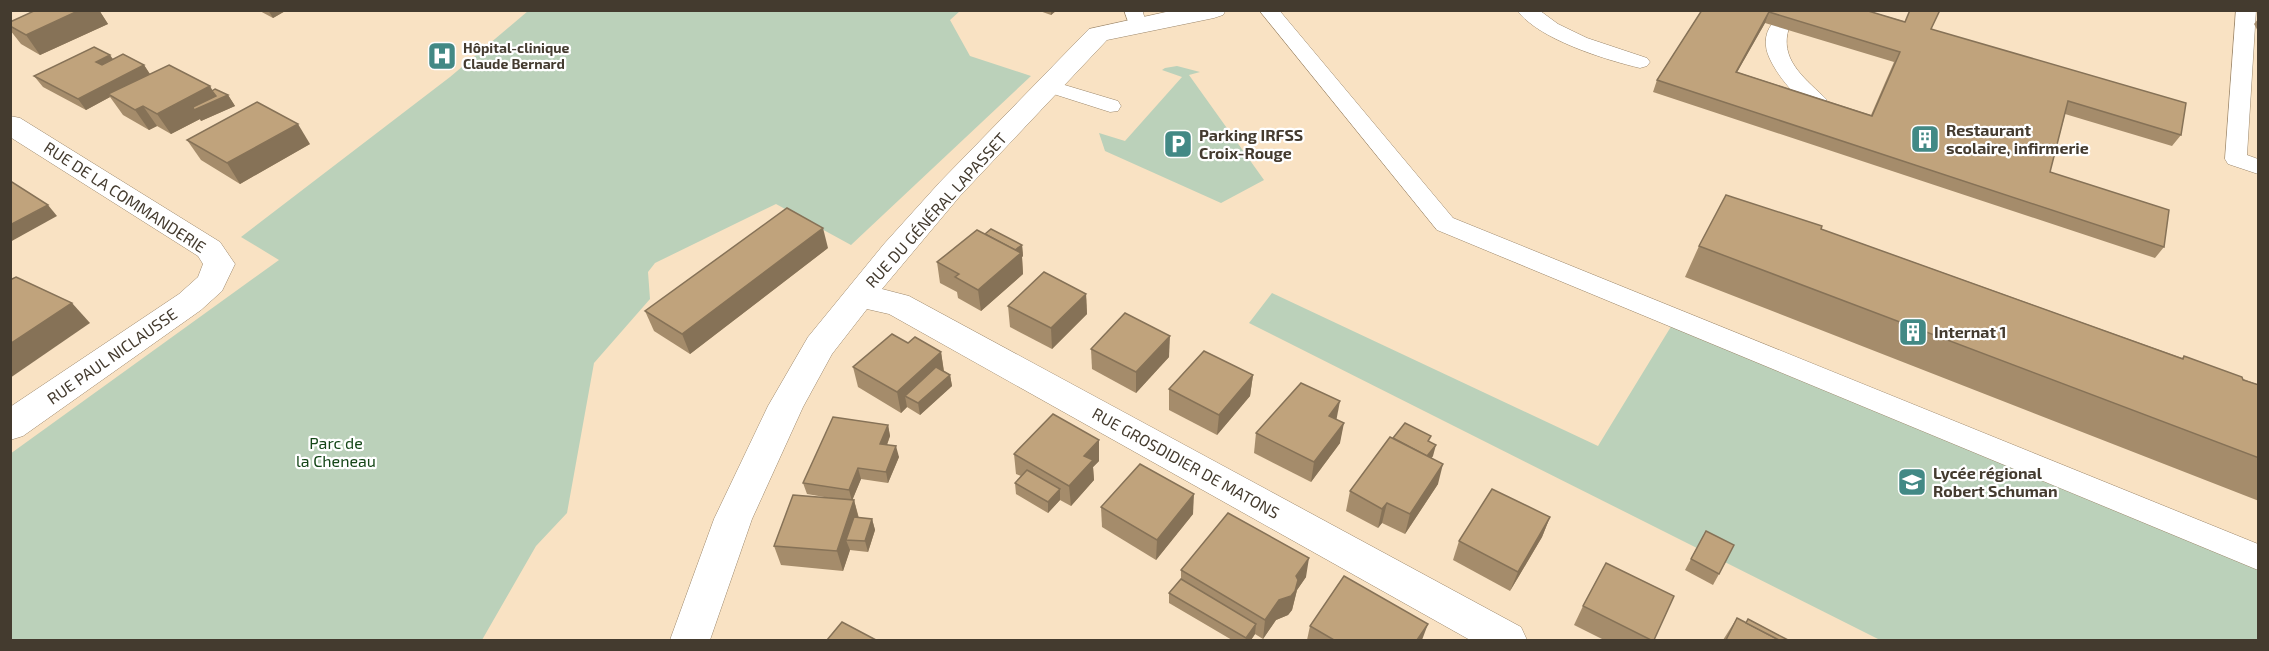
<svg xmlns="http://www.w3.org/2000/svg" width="2269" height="651" viewBox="0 0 2269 651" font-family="'Exo 2',sans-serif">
<rect width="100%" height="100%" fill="#f9e2c3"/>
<g fill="#bbd1ba">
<polygon points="528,11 960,11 950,20 970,56 1031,76 851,245 776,204 655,263 648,272 650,299 594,363 567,513 536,546 482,640 11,640 10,454 279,260 241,237 450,77"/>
<polygon points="1177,66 1200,72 1189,75 1264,180 1221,203 1105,151 1099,133 1125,141 1182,77 1162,70 1165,68"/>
<polygon points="1272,293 1598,446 1675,320 2258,557 2258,640 1880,640 1249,323"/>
</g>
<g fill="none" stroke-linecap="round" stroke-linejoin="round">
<g stroke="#9c876b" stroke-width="1">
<g id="lane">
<polygon points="1124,10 1144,10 1143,13 1148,26 1145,30 1131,30"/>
<polygon points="1259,10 1279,10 1453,218 2258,544 2258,570 1437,230"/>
<path d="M1517,10H1539L1558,24L1587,38L1647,58L1650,62L1647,66L1640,68C1606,60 1537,39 1517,10Z"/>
<polygon points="2236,10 2256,10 2247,155 2258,159 2258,174 2228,164 2225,159"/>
<path d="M1779,22L1786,24L1789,28C1779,58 1803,77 1823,96L1827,100L1823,104C1819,106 1814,107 1810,105C1794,98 1767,63 1766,46C1765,38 1767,30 1772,24Z"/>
<polygon points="1048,80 1118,101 1121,106 1118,111 1110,112 1041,90 1038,86 1041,82"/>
</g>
</g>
<g stroke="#9c876b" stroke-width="1">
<g id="street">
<polygon points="1175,10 1226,10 1223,15 1214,18 1107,40 960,196 882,289 909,296 1521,627 1527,640 1470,640 889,314 867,309 832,354 803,407 752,519 710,640 670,640 714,519 768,406 808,337 884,244 940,182 1089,29"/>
<polygon points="10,116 20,118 220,242 235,264 222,291 201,310 23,436 10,440 10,407 179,294 198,277 203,264 198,256 10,137"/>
</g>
</g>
<use href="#lane" fill="#fff" fill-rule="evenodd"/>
<use href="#street" fill="#fff" fill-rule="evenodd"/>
</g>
<g fill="#a58c6b" fill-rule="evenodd">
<polygon points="28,10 99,10 108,24 40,55 21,44 10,30 10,22 30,13"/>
<polygon points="258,10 287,10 273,18"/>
<polygon points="1037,10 1057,10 1051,15"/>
<path d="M1702,10H1865L1931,29L2181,135L2172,146L2065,114L2050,172L2164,247L2155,258L1653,92L1657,80ZM1765,23L1894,62L1871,115L1737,72Z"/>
<polygon points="2259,18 2259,33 2254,24"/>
<polygon points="113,59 144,65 150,74 210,86 212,91 228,95 235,106 201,121 200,119 171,134 157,126 149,130 123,115 110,97 86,110 43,87 34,76"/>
<polygon points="187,140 310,144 240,184 201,160"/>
<polygon points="1821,229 2182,358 2184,356 2259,385 2259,501 1685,277 1699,246"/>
<polygon points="1022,245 1023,256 1022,257 1023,274 981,311 958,298 957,292 940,283 937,262"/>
<polygon points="828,248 690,354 654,331 645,311"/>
<polygon points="1086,294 1087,314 1052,349 1010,327 1008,306"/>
<polygon points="908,343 941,352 944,371 950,375 952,386 920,415 907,407 901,413 858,387 853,367"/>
<polygon points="1091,349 1169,357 1136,393 1092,369"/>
<polygon points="1253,375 1250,396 1217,435 1169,410 1169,389"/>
<polygon points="1337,419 1340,443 1311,482 1254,453 1256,433"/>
<polygon points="888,425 890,436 887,445 899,457 888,483 861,479 852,500 854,500 859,518 872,519 875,530 868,552 850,550 843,571 781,565 774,546 830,498 807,494 803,483"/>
<polygon points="1393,438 1429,442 1433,456 1431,458 1438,484 1405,534 1382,523 1378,528 1346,511 1350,491"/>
<polygon points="1099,440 1099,461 1093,467 1094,480 1071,506 1060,500 1048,513 1016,494 1015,483 1021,476 1016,474 1014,454"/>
<polygon points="1101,507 1193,514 1156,560 1102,527"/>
<polygon points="1550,517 1542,537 1510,591 1453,560 1459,541"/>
<polygon points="1706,531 1719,574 1713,585 1685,570"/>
<polygon points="1181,570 1306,577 1297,590 1292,610 1288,615 1276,620 1263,639 1255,634 1251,640 1232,640 1169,603 1169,593 1181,579"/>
<polygon points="1583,606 1654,640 1604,640 1574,625"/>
<polygon points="1737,618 1746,623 1748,619 1788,640 1723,640"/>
<polygon points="1310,626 1422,640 1307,640"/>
</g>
<g fill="#867257">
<polygon points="80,10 99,10 108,24 40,55 26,35"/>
<polygon points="268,10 287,10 273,18"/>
<polygon points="1051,10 1057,10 1051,15"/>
<polygon points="1769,12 1765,23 1731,83 1736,72"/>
<polygon points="110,55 118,66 103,73 96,62"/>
<polygon points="144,65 151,76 108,94 110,97 86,110 78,99"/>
<polygon points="210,86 218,100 228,95 235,106 201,121 200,119 171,134 157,114"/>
<polygon points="143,106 157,126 149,130 135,110"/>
<polygon points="298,124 310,144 240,184 227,163"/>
<polygon points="48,205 57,216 10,242 10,225"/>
<polygon points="823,228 828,248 690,354 682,334"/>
<polygon points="1022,245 1023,256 1022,257 1023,274 981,311 978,290 1008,255"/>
<polygon points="1086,294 1087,314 1052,349 1051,328"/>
<polygon points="72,303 90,323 10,378 10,344"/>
<polygon points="1170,336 1169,357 1136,393 1136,372"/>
<polygon points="941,352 944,373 905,396 907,407 901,413 897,392"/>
<polygon points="950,375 952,386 920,415 918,403"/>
<polygon points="1253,375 1250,396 1217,435 1219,415"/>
<polygon points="1340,401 1336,422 1329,416"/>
<polygon points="1344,423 1340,443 1311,482 1314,462"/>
<polygon points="888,425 890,436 883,455 880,444"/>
<polygon points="1099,440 1099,461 1093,467 1094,480 1071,506 1069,486 1084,456"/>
<polygon points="1436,445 1433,456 1422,470 1425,459"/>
<polygon points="896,446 899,457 888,483 886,472"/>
<polygon points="1443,464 1438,484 1405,534 1410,514"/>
<polygon points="858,468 861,479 852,501 849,490"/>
<polygon points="1060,489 1060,500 1048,513 1048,502"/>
<polygon points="1194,494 1193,514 1156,560 1157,540"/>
<polygon points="854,500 859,520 846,540 850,550 843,571 837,551"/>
<polygon points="1387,503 1382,523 1378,528 1382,509"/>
<polygon points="1550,517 1542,537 1510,591 1518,572"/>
<polygon points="872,519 875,530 868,552 865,541"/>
<polygon points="1309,558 1306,577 1297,590 1292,610 1288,615 1276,620 1263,639 1265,620"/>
<polygon points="1256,624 1255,634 1251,640 1246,640 1246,638"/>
<polygon points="1428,624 1422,640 1417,640"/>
</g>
<g fill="#c0a37c" stroke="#867257" stroke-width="1.5" fill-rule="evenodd">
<polygon points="29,10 80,10 26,35 10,26 10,22 32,12"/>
<path d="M1702,10H1865L1905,22L1910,10H1940L1931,29L2186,103L2181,135L2068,101L2050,172L2169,210L2164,247L1657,80ZM1769,12L1900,52L1872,116L1736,72Z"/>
<polygon points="94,47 110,55 96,62 102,65 123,54 144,65 78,99 34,76"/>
<polygon points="169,65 210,86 157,114 143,106 135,110 108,94"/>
<polygon points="215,89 228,95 194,110 193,107 216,96 212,91"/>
<polygon points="257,102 298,124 227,163 187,140"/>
<polygon points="10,182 12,182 48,205 10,225"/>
<polygon points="1726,195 1822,226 1821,229 2183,359 2184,356 2242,377 2243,380 2259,385 2259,458 1699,246"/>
<polygon points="787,208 823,228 682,334 645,311"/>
<polygon points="991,229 1022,245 1015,250 985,234"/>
<polygon points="977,230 1021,253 978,290 955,277 959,274 937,262"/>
<polygon points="1044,272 1086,294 1051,328 1008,306"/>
<polygon points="16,277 72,303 10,344 10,280"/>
<polygon points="1125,313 1170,336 1136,372 1091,349"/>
<polygon points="892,334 908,343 915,337 941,352 897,392 853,367"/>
<polygon points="1204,351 1253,375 1219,415 1169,389"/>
<polygon points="936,367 950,375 918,403 905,396"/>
<polygon points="1301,383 1340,401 1329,416 1344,423 1314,462 1256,433"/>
<polygon points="1053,414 1099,440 1084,456 1093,460 1069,486 1014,454"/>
<polygon points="833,417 888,425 880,444 896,446 886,472 858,468 849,490 803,483"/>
<polygon points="1405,423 1431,436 1428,441 1436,445 1427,456 1393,438"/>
<polygon points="1390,437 1443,464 1410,514 1387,503 1382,509 1350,491"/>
<polygon points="1140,464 1194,494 1157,540 1101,507"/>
<polygon points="1027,470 1060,489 1048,502 1015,483"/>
<polygon points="1492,489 1550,517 1518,572 1459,541"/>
<polygon points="793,495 854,500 837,551 774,546"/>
<polygon points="1228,513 1309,558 1296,576 1298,580 1295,591 1291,596 1279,600 1265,620 1181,570"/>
<polygon points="854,517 872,519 865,541 846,540"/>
<polygon points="1706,531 1734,545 1719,574 1691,559"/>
<polygon points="1606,563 1674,596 1654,640 1651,640 1583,606"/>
<polygon points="1344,576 1428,624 1417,640 1334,640 1310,626"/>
<polygon points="1181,579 1256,624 1246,638 1169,593"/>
<polygon points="1737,618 1779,640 1726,640"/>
<polygon points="1748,619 1788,640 1779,640 1746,623"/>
<polygon points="842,622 876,640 827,640"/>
</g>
<defs>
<g id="hospital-square" transform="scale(1.5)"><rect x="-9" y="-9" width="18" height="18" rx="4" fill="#428985" stroke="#fff"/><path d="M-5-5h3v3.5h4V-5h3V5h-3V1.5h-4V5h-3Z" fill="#fff"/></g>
<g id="building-square" transform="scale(1.5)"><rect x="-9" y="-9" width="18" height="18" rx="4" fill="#428985" stroke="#fff"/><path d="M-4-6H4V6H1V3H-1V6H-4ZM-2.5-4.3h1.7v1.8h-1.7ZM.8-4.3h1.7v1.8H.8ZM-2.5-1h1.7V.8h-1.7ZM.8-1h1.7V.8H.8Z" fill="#fff"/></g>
<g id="parking-square" transform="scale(1.5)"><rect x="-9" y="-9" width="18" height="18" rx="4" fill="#428985" stroke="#fff"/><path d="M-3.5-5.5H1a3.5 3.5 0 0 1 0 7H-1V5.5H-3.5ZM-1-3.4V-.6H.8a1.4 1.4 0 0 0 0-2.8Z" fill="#fff"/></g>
<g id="school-square" transform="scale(1.5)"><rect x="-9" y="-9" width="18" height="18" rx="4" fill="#428985" stroke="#fff"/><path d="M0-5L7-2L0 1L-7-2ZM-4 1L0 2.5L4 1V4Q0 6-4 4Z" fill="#fff"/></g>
</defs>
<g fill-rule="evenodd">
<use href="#hospital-square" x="442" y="56"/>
<use href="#building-square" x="1925" y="139"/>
<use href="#parking-square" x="1178" y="144"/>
<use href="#building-square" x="1913" y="332"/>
<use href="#school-square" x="1912" y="482"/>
</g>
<g text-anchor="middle" stroke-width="4.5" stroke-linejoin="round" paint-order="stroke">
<g font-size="14" font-weight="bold" fill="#443b2f" stroke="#fff" text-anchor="start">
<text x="463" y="53">Hôpital-clinique<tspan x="463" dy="16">Claude Bernard</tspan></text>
</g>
<g font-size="16" font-weight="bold" fill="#443b2f" stroke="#fff" text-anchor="start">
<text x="1946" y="136">Restaurant<tspan x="1946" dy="18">scolaire, infirmerie</tspan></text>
<text x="1199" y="141">Parking IRFSS<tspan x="1199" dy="18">Croix-Rouge</tspan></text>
<text x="1934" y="338">Internat 1</text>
<text x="1933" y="479">Lycée régional<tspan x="1933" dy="18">Robert Schuman</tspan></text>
</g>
<g font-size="16" fill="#443b2f" stroke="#fff">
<text transform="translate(125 197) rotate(33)" y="6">RUE DE LA COMMANDERIE</text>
<text transform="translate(936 210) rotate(-48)" y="6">RUE DU GÉNÉRAL LAPASSET</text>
<text transform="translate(112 356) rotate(-35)" y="6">RUE PAUL NICLAUSSE</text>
<text transform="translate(1186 463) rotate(29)" y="6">RUE GROSDIDIER DE MATONS</text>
</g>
<g font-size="16" fill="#144617" stroke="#fff">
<text x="336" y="449">Parc de<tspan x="336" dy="18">la Cheneau</tspan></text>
</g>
</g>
<rect width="2269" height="651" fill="none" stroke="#443b2f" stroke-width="24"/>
</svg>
